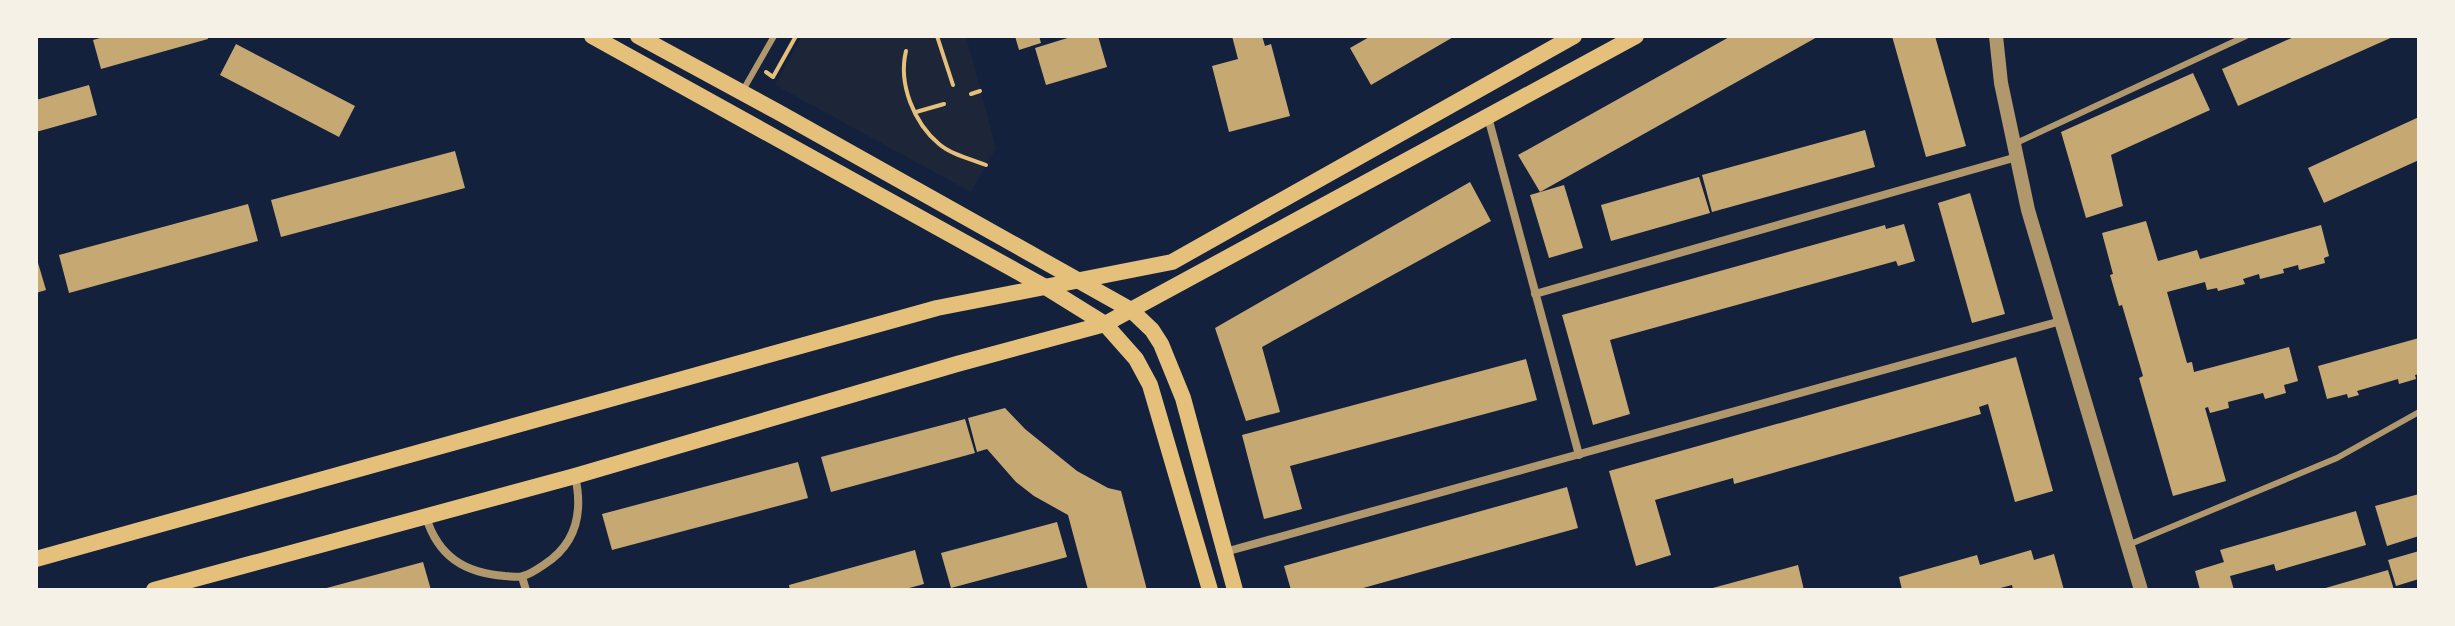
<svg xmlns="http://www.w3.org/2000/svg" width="2455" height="626" viewBox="0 0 2455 626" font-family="'Roboto Serif',serif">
<rect width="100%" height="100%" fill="#14213d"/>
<polygon fill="#1d2539" points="802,36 966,36 996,148 971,192 775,85"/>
<g fill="#c6a872">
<polygon points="107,36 207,36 208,39 101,69 93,40"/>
<polygon points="1015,36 1039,36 1041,43 1019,50"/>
<polygon points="1074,36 1098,36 1107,67 1046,85 1035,48"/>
<polygon points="1232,36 1262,36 1265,46 1271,44 1290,116 1229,132 1212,66 1238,59"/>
<polygon points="1371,36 1455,36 1371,85 1350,48"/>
<polygon points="1731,36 1819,36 1540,192 1518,155"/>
<polygon points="1892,36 1935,36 1966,146 1926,157"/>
<polygon points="2296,36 2395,36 2238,106 2222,69"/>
<polygon points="236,44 355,106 339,137 220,75"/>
<polygon points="2193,73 2210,110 2111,155 2123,206 2086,218 2061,132"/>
<polygon points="89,85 97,115 36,132 36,100"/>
<polygon points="2419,117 2419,160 2324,203 2308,168"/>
<polygon points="1865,130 1875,167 1712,212 1702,175"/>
<polygon points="455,151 465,188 281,237 271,200"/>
<polygon points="1699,177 1710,213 1611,241 1601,205"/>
<polygon points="1470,182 1491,221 1262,347 1280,412 1246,421 1215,328"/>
<polygon points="1564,185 1583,248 1549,258 1530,195"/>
<polygon points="1970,193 2005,314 1972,323 1938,203"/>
<polygon points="248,204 258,241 69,293 59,255"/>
<polygon points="2146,221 2158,261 2197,250 2200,259 2321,225 2329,256 2324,258 2325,263 2299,270 2298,265 2283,269 2284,273 2260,279 2259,274 2243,279 2245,284 2218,291 2217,288 2207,290 2205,282 2167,292 2187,363 2192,362 2194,372 2289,347 2298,381 2284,385 2286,393 2265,399 2263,393 2228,402 2229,408 2210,413 2208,407 2205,408 2226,481 2173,496 2139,378 2143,376 2122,305 2119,306 2110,275 2113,274 2102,233"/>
<polygon points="1904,224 1915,261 1898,266 1896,261 1610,340 1630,414 1593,425 1562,315 1885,225 1886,229"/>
<polygon points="36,256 46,290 36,293"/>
<polygon points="2419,338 2419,374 2415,375 2416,379 2399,384 2398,379 2357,391 2359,395 2348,398 2347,394 2327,399 2318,366"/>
<polygon points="2016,357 2053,491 2015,502 1988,404 1979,407 1981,414 1734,484 1733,478 1655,500 1671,555 1636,566 1609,471"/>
<polygon points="1526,359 1537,400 1290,466 1302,509 1264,519 1242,435"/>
<polygon points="1005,408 1025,429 1077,471 1108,488 1121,491 1147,590 1088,590 1068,515 1034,496 1016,482 987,449 977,452 968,418"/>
<polygon points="965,419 975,453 831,492 821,457"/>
<polygon points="798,462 808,498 612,550 602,514"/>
<polygon points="1567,487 1578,528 1356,590 1291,590 1284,566"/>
<polygon points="2419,494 2419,536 2387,546 2375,506"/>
<polygon points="2356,511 2366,545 2276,571 2274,564 2230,576 2234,590 2200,590 2195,571 2224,562 2220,550"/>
<polygon points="1057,522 1067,557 951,588 941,553"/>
<polygon points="915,550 924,584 902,590 790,590 789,585"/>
<polygon points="2031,550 2034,560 2054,554 2064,590 2013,590 2012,585 1993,590 1902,590 1899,577 1977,555 1980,565"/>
<polygon points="2419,551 2419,579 2396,586 2388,560"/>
<polygon points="423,562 431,590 323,590 323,589"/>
<polygon points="1798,565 1804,590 1709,590 1709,589"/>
<polygon points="2388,570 2394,590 2322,590 2322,589"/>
</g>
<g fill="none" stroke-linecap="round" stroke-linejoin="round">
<g stroke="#e5c07b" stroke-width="4">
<polyline points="937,36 953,85"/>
<path d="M906,51C898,84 914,123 939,144C952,155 971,159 986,165"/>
<polyline points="766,72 773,77 796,36"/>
<polyline points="971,94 980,91"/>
<polyline points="916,112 944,104"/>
</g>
<g stroke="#b1986c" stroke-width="6">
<polyline points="742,92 774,36"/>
<polyline points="2014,144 2246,36"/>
<polyline points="2128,545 2337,458 2419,412"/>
</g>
<g stroke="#b1986c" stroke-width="8">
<polyline points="1488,117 1579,455"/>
<polyline points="1535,294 2017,157"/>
<path d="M426,517C438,556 464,573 505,576C510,576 518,578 523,576C531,574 539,568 545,564C577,543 583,511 575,476"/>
<polyline points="1225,552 2061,321"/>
<polyline points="522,577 526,590"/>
</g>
<polyline stroke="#b1986c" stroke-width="14" points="1996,36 2001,83 2028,210 2141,590"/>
<g stroke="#e5c07b" stroke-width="16">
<polyline points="592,36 1047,288 1105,324 1136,359 1150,385 1210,590"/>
<polyline points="638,36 778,112 1131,310 1152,330 1161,344 1183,398 1235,590"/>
<polyline points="36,559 937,308 1172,262 1574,36"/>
<polyline points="154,590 575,476 957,364 1105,324 1636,36"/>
</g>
</g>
<rect width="2455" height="626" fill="none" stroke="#f6f1e7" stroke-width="76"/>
</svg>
